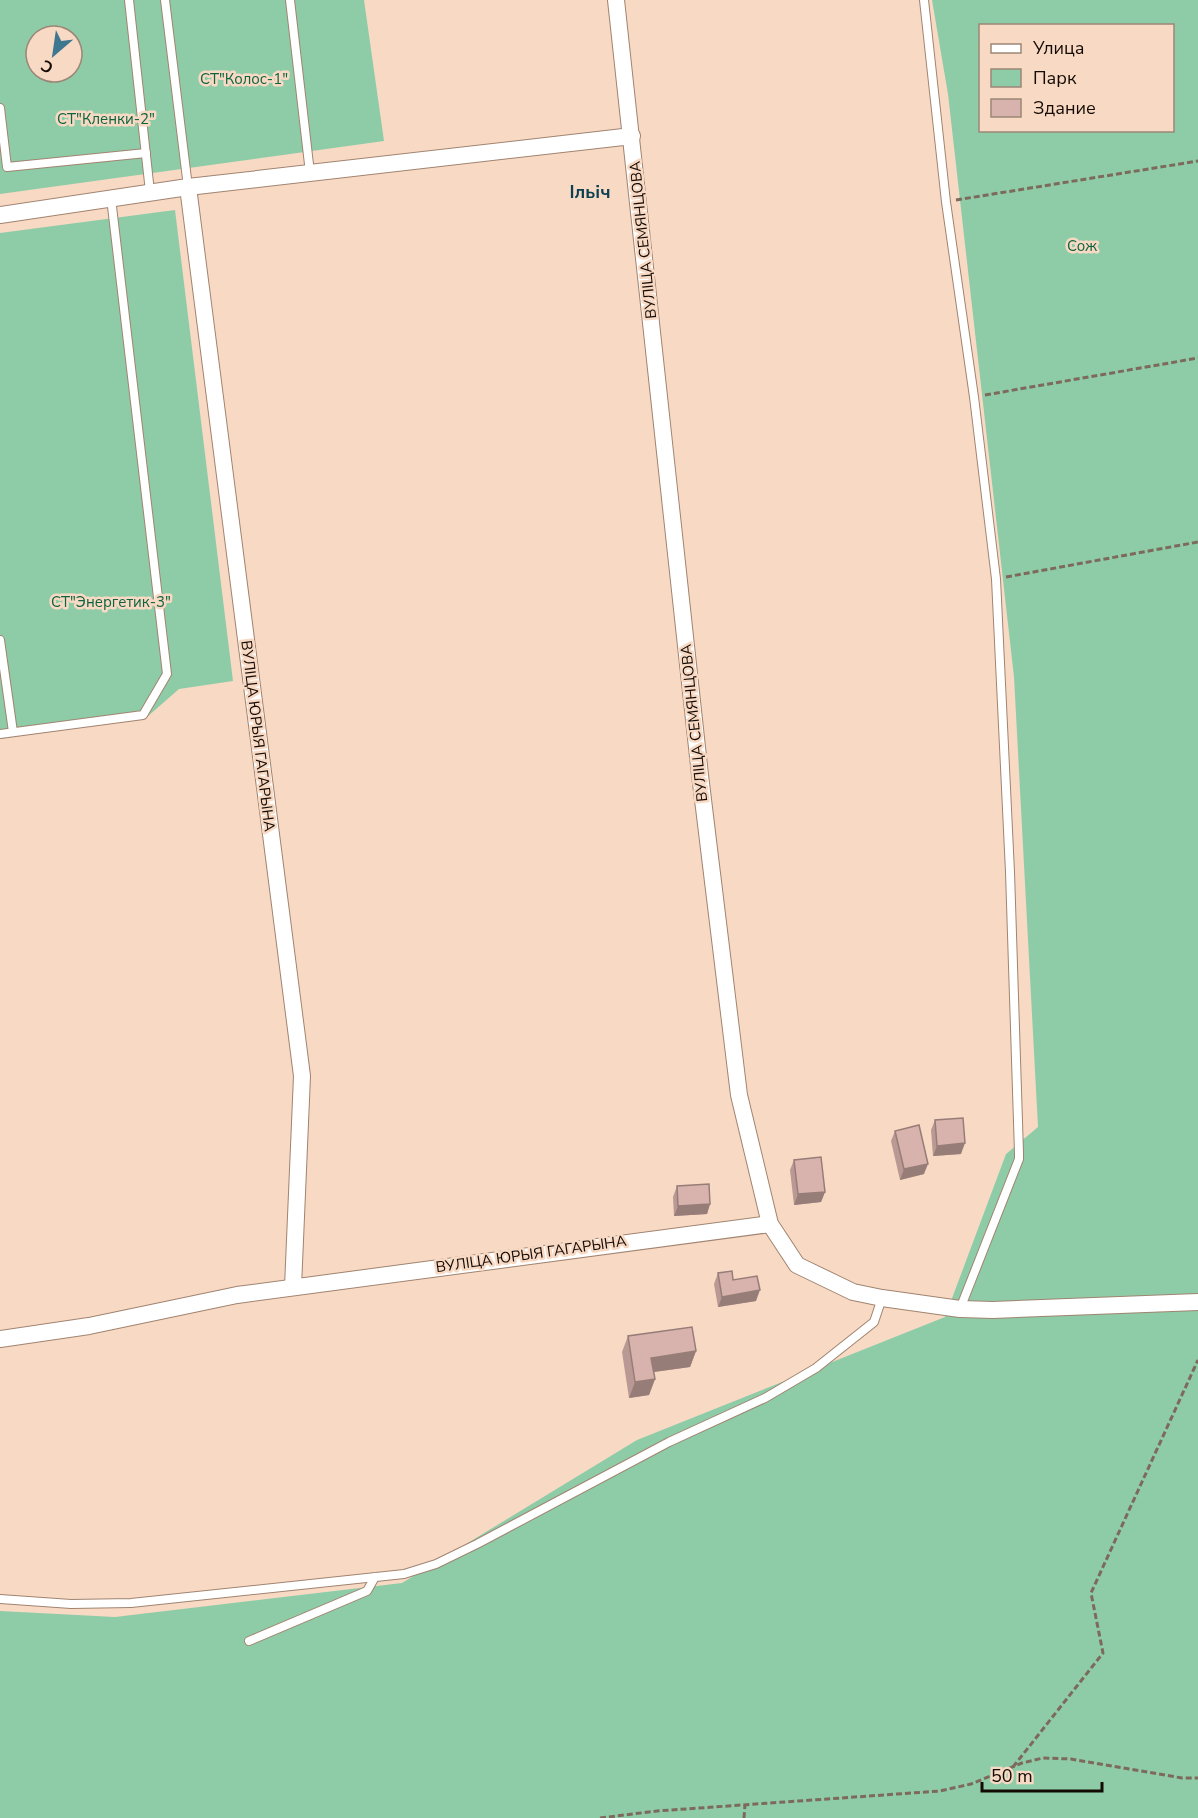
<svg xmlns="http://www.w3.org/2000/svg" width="1198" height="1818" viewBox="0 0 1198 1818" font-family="'Nunito Sans',sans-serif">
<rect width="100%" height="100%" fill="#f8d9c4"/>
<g fill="#8ecca8" fill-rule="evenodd">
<path d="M0,0H364L384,141L0,194ZM36,36H72V72H36Z"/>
<path d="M932,0H1198V1818H0V1611L115,1617L402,1583L637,1440L945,1317L1006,1154L1038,1127L1014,677L948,94ZM980,26H1172V130H980Z"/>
<polygon points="175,210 233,681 179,689 147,717 0,739 0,233"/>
</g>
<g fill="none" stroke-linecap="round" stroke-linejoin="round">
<g stroke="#a08470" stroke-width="10">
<g id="service">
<polyline points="129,0 150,192"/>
<polyline points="165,0 188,187"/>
<polyline points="290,0 310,173"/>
<polyline points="924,0 946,202 974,397 996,579 1010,872 1019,1153 1019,1159 960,1309"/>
<polyline points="0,108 7,167 146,153"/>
<polyline points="0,640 13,732"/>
<polyline points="0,734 143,715 167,674 111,198"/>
<polyline points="0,1599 71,1604 131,1603 404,1574 436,1564 477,1544 669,1442 765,1398 816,1368 874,1322 882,1298"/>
<polyline points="249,1641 367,1591 375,1577"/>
</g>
</g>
<g stroke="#a08470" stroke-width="18">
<g id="minor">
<polyline points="616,0 700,775 739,1095 770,1224 797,1265 853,1292 882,1298 960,1309 993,1310 1198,1302"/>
<polyline points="188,187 302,1076 293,1287"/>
<polyline points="0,215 188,187 632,136"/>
<polyline points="0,1339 89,1326 237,1295 770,1224"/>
</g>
</g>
<g stroke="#7d6a5d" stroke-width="3" stroke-dasharray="6 3" stroke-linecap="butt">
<polyline points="956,200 1198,161"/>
<polyline points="985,395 1198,358"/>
<polyline points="1006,577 1198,542"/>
<polyline points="1013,1767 1103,1653 1091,1593 1198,1360"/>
<polyline points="600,1818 657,1811 940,1791 971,1784 1022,1763 1043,1758 1071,1759 1182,1778 1198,1778"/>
<polyline points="744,1818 745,1805"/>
</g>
<use href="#service" stroke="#fff" stroke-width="8"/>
<use href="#minor" stroke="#fff" stroke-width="16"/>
</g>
<g fill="#ba9994">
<polygon points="935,1120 961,1154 933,1156 931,1130"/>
<polygon points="895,1131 924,1174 900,1180 891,1141"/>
<polygon points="794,1160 825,1192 821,1202 794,1205 790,1170"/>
<polygon points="677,1186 710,1204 707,1214 674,1216 673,1197"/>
<polygon points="718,1273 756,1301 718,1307 714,1284"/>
<polygon points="628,1336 696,1351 690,1367 654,1372 655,1379 649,1395 629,1398 622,1352"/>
</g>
<g fill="#977d78">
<polygon points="965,1143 961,1154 933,1156 937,1146"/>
<polygon points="928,1164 924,1174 900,1180 904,1169"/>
<polygon points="825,1192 821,1202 794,1205 798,1194"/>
<polygon points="710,1204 707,1214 674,1216 678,1206"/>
<polygon points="760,1290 756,1301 718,1307 722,1297"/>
<polygon points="696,1351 690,1367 646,1373 651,1358"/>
<polygon points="655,1379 649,1395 629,1398 635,1382"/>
</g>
<g fill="#d8b2ac" stroke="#977d78" stroke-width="1.5">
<polygon points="963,1118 965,1143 937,1146 935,1120"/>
<polygon points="919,1125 928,1164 904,1169 895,1131"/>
<polygon points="821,1157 825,1192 798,1194 794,1160"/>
<polygon points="709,1184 710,1204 678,1206 677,1186"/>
<polygon points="732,1271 733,1280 757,1276 760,1290 722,1297 718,1273"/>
<polygon points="692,1327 696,1351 651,1358 655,1379 635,1382 628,1336"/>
</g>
<g text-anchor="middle" stroke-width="5" stroke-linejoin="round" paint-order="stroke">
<g font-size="15" fill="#0c643f" stroke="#f8d9c4">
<text x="244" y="84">СТ"Колос-1"</text>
<text x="106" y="124">СТ"Кленки-2"</text>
<text x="1082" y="251">Сож</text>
<text x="111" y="607">СТ"Энергетик-3"</text>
</g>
<g font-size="15" fill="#130a04" stroke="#f8d9c4">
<text transform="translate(643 240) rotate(-96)" y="5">ВУЛІЦА СЕМЯНЦОВА</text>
<text transform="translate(694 723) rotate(-96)" y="5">ВУЛІЦА СЕМЯНЦОВА</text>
<text transform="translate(258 736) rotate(83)" y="5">ВУЛІЦА ЮРЫЯ ГАГАРЫНА</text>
<text transform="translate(531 1254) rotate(-8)" y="5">ВУЛІЦА ЮРЫЯ ГАГАРЫНА</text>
</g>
<g font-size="18" font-weight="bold" fill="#0e4052" stroke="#f8d9c4">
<text x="590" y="198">Ільіч</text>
</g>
</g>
<rect x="979" y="24" width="195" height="108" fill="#f8d9c4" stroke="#9c8677" stroke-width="1.5"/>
<rect x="991" y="44" width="30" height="9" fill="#ffffff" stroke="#9c8677" stroke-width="1.5"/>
<text x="1033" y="54" font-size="18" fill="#130a04">Улица</text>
<rect x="991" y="69" width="30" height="18" fill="#8ecca8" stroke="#9c8677" stroke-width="1.5"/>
<text x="1033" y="84" font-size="18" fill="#130a04">Парк</text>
<rect x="991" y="99" width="30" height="18" fill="#d8b2ac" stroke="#9c8677" stroke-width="1.5"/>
<text x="1033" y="114" font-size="18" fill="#130a04">Здание</text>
<g transform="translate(54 54) rotate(209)"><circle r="28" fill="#f8d9c4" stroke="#9c8677" stroke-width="1.5"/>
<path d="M0-4.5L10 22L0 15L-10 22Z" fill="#3d7790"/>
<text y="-9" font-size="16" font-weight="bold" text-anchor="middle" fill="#130a04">С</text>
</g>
<path d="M982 1782v9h120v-9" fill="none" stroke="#130a04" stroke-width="3"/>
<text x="991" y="1782" font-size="18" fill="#130a04" stroke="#f8d9c4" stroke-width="4.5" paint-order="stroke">50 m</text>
</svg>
